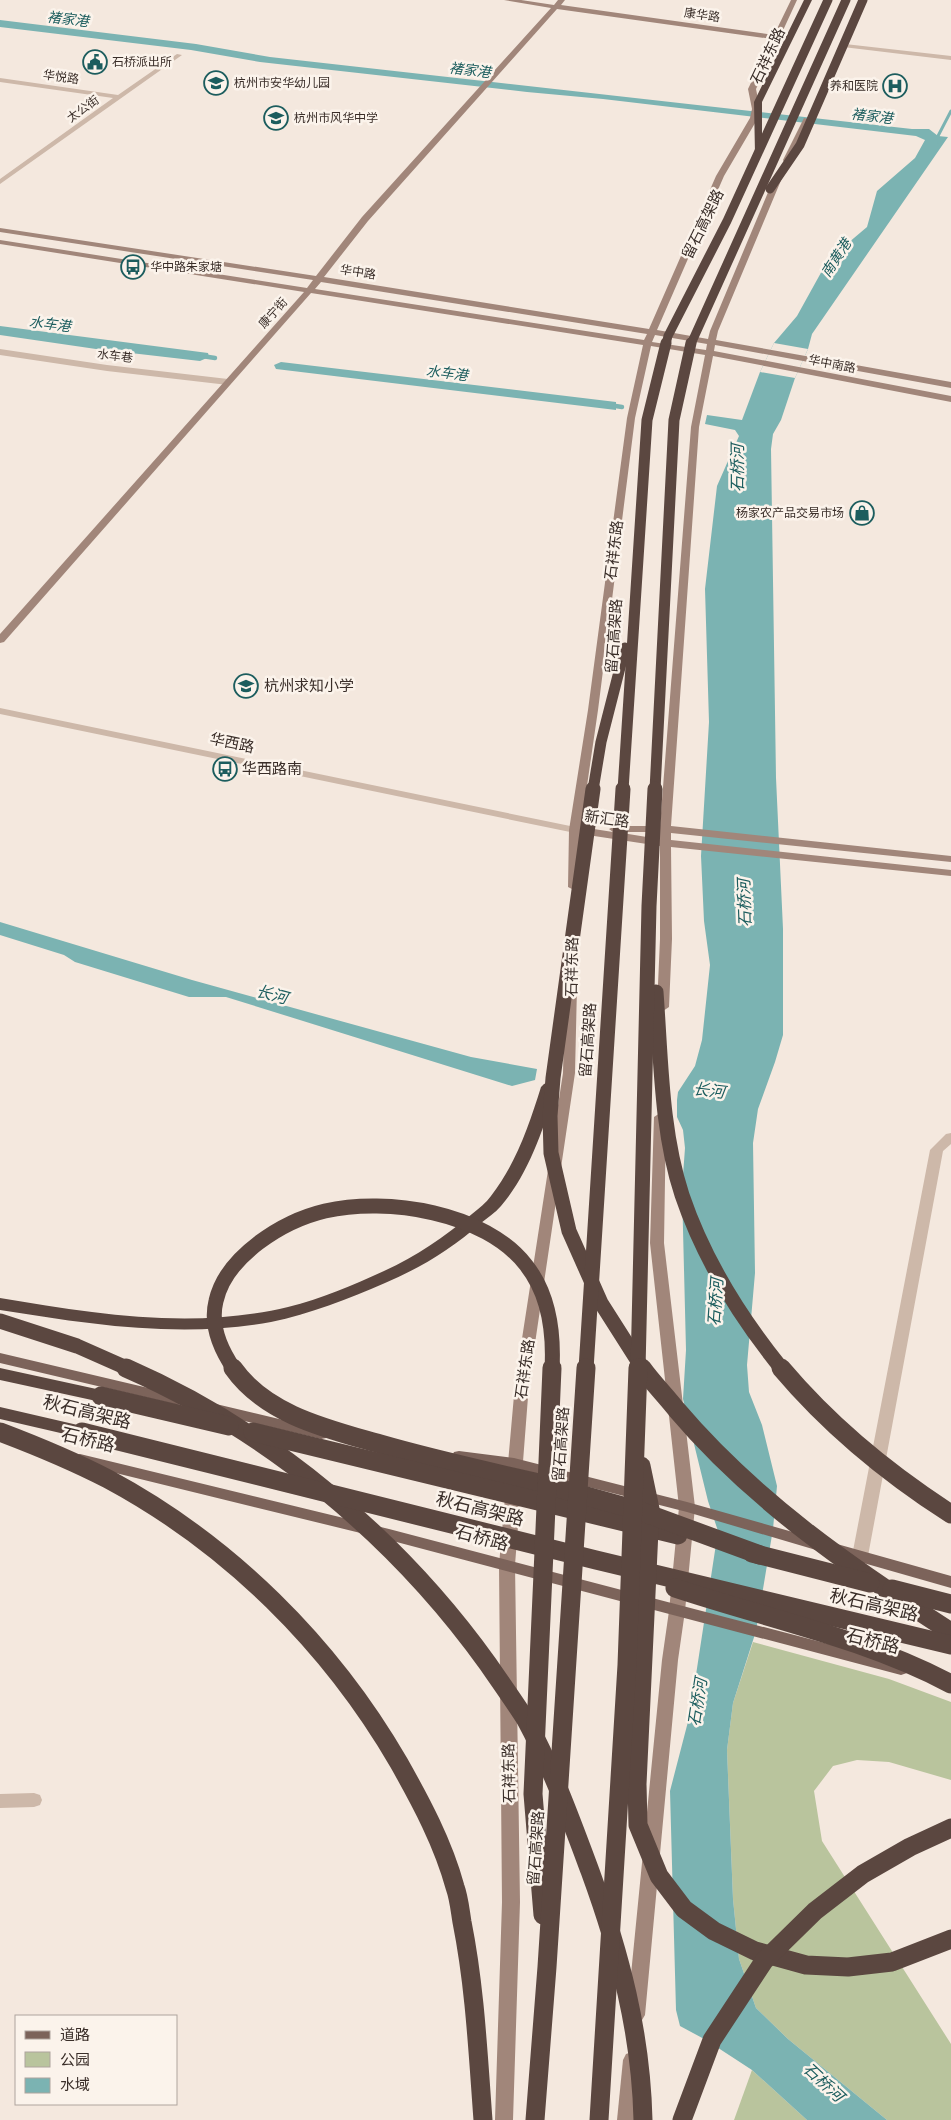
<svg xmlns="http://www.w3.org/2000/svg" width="951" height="2120" viewBox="0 0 951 2120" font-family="Lato,'Noto Sans SC',sans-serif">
<rect width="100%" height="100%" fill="#f4e8de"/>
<g fill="#b9c49d">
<polygon points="753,1642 889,1679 951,1702 951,1780 889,1762 857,1760 833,1766 814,1791 822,1841 951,2044 951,2120 887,2120 788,2039 756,2008 739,1959 733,1899 727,1750 733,1703"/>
<polygon points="752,2070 807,2120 734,2120"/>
</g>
<g fill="#7bb3b2">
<polygon points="0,20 196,44 270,57 912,129 929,129 938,136 948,137 812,334 808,349 795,378 781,420 773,434 771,449 776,778 783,929 783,1035 775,1062 758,1109 753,1143 755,1273 747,1365 749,1392 762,1425 777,1486 773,1529 756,1631 733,1703 727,1750 733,1899 739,1959 756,2008 788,2039 887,2120 807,2120 752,2070 706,2040 680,2026 676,2010 670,1791 690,1714 718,1531 708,1501 683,1399 686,1350 682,1189 685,1148 683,1130 677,1117 677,1100 678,1092 695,1066 702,1040 710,965 704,921 701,856 709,722 705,589 717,486 739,436 735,430 705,424 707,415 742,420 760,372 774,343 797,316 828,260 867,227 877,191 915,158 925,140 916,136 603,99 527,92 260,62 191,50 0,27"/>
<polygon points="0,326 208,353 209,357 200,361 96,349 0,335"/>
<polygon points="281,362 616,402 616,410 276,369 274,365"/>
<polygon points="0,922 192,980 471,1057 537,1069 535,1080 512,1086 226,997 189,997 75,962 64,955 0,935"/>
</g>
<polygon fill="#f4e8de" points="774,343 808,349 795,378 760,372"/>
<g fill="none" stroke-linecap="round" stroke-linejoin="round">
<polyline stroke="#7bb3b2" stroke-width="3" points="939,142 938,136 951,111"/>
<g stroke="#7bb3b2" stroke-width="4.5">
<polyline points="202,356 215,358"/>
<polyline points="609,405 622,407"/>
</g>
<g fill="#cdb8a9" fill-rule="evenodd">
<polygon points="845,44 951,56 951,60 843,47 843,45"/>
<polygon points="177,54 182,55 0,184 0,179 113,98 0,82 0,78 118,95"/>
<polygon points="0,349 107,365 228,379 232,382 228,385 107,371 0,355"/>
<polygon points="0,708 575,827 581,830 575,833 0,714"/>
<polygon points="951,1133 951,1144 943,1151 868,1556 865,1560 860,1562 855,1560 852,1556 930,1150 946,1134"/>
<polygon points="34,1793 40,1795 42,1800 40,1805 34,1807 0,1808 0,1794"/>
</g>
<g fill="#a1867a" fill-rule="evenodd">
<path d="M504,0H521L554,5L558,0H565L561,5L774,35L791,0H797L756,89L760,109L758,118L724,176L657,330L708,339L710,331L774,178L778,176L782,178L718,331L716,340L951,382V388L715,345L714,351L951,396V402L713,356L699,427L671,826L951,856V862L671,833V840L951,870V876L671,847L672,939L669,1007L663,1011L657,1007L660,939V846L581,834L580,887L574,890L568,887L569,830L588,710L627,418L643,345L311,293L4,642L0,643V634L304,292L0,244V240L307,288L313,280L0,232V228L316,276L362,217L551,8ZM557,9L772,39L748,89L752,109L750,118L716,176L649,329L324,277L368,221ZM321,282L647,334L644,340L315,289ZM655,335L707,344L706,350L652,342ZM651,346L705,355L691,427L660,826H615L609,829L613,832L581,827L598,710L635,418ZM616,832H659V839Z"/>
<polygon points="804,118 811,120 791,160 784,162 783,160"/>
<polygon points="571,983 577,987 575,1073 529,1384 515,1565 520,1902 513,2120 495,2120 502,1902 499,1565 515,1384 563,1073 565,987"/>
<polygon points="660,1113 666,1117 664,1243 695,1507 685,1611 678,1660 645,2015 642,2020 636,2023 630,2020 627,2015 662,1660 669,1611 679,1507 650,1243 654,1117"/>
<polygon points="632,2052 638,2054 641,2060 635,2120 617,2120 623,2060 626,2054"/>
</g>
<g fill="#7c635a" fill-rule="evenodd">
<polygon points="0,1353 178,1395 183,1396 185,1400 183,1404 178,1405 0,1363"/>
<polygon points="216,1404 321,1429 326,1430 328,1434 326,1438 321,1439 211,1413 209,1409 211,1405"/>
<polygon points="459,1451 514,1458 687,1502 821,1540 824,1544 821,1548 816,1550 687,1512 514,1468 454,1460 452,1456 454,1452"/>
<polygon points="80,1454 389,1529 901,1663 907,1665 909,1669 907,1673 901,1675 389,1540 75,1463 73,1459 75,1455"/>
<polygon points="837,1544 951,1576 951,1588 832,1554 829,1550 832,1546"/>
</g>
<g fill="#5b4740" fill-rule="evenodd">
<polygon points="804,0 812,0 762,102 762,152 761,154 755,154 754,102"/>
<path d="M549,1082L554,1084L557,1087C543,1128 530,1172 501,1206C495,1213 487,1218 481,1223C452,1249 420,1268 385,1283C348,1299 310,1314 271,1322C180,1339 89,1324 0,1310V1298C95,1314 193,1330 288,1307C321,1299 353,1285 384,1271C417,1256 444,1237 472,1214C479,1208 486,1203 491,1196C516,1164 529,1125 541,1087L544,1084Z"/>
<polygon points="0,1368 101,1390 107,1392 110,1396 107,1400 101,1402 0,1380"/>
<polygon points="0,1407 82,1426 88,1428 91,1432 88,1436 82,1438 0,1419"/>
</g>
<g stroke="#5b4740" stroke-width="9">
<polyline points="770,189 800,145 863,0"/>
<polyline points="666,344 668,336 727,221 828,0"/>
<polyline points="691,344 846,0"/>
</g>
<g stroke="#5b4740" stroke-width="11">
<polyline points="593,790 601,742 625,648"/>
<polyline points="623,790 647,420 666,343"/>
<polyline points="655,790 674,420 691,343"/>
</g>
<g stroke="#5b4740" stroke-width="15">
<polyline points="593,789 553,1078 550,1116 551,1153 569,1231 601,1303 643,1369"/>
<path d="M656,992C661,1059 661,1131 682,1195C704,1260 739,1316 782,1369"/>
<polyline points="0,1321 77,1346 129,1369"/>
<path d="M234,1369C221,1350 210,1325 216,1301C226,1256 283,1221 325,1211C387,1197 485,1212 526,1265C549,1294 554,1333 552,1369"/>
<polyline points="586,1369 623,789"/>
<polyline points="638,1369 649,906 655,789"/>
</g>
<g stroke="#5b4740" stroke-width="19">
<path d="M126,1368C270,1431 397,1537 488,1664C501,1683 514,1701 526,1720C552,1768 571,1820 590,1871C620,1953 641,2033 643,2120"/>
<path d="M233,1368C266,1415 328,1429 380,1444C435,1460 491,1472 547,1485"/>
<path d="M642,1368C652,1382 665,1395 676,1409C753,1500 851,1568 951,1632"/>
<path d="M781,1368C830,1426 887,1473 951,1514"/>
<polyline points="101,1396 229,1426"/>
<path d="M0,1432C37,1446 73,1461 108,1479C229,1544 330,1644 399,1763C421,1802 443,1843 455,1887C459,1898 460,1910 462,1922C475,1987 478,2054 483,2120"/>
<polyline points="82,1432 596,1560 951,1645"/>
<polyline points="253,1432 678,1535"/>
<polyline points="641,1466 650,1509 637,1784 638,1825 659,1876 684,1909 714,1931 755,1951 806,1965 848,1967 892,1962 951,1939"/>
<polyline points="547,1485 640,1511 760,1555"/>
<polyline points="547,1485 552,1368"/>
<polyline points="752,1553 870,1583"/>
<path d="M675,1588C768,1619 864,1638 951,1684"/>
<polyline points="892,1589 951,1604"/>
<polyline points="543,1915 533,1794 547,1485"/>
<polyline points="535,2120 547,1967 586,1368"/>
<polyline points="599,2120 627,1665 638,1368"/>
<polyline points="682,2120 712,2040 764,1961 815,1911 863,1874 910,1847 951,1828"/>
</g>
</g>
<defs>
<g id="civic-ring" transform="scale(1.25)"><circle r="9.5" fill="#fbf3eb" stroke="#1c5d5e" stroke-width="1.5"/><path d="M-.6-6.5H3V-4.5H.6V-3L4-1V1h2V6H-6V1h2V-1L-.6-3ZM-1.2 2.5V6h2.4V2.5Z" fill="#1c5d5e"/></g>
<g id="school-ring" transform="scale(1.25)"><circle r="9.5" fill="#fbf3eb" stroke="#1c5d5e" stroke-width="1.5"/><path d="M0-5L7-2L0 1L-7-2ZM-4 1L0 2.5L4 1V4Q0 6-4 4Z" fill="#1c5d5e"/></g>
<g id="hospital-ring" transform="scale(1.25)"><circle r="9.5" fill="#fbf3eb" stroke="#1c5d5e" stroke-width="1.5"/><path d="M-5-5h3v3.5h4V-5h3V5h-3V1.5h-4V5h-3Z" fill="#1c5d5e"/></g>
<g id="bus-ring" transform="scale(1.25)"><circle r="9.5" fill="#fbf3eb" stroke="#1c5d5e" stroke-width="1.5"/><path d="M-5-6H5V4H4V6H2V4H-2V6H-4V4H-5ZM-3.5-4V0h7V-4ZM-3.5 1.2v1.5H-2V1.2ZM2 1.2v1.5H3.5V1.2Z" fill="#1c5d5e"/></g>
<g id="shop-ring" transform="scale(1.25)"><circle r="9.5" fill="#fbf3eb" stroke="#1c5d5e" stroke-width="1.5"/><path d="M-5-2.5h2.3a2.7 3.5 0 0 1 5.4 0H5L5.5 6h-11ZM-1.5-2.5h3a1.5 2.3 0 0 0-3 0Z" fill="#1c5d5e"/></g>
</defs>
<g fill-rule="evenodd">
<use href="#civic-ring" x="95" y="62"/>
<use href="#school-ring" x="216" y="83"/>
<use href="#hospital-ring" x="895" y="86"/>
<use href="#school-ring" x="276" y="118"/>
<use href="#bus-ring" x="133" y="267"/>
<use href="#shop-ring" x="862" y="513"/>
<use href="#school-ring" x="246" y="686"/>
<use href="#bus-ring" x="225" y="769"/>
</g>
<g text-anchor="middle" stroke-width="5" stroke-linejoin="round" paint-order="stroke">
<g font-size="12" fill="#3a2e29" stroke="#fbf3eb">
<text transform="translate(702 15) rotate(8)" y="4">康华路</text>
<text transform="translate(61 77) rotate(8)" y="4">华悦路</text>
<text transform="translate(83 109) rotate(-36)" y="4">太公街</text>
<text transform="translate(358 272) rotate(9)" y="4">华中路</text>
<text transform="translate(273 313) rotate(-48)" y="4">康宁街</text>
<text transform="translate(115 356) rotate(7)" y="4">水车巷</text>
<text transform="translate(832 364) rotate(11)" y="4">华中南路</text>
</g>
<g font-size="12" fill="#3a2e29" stroke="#fbf3eb" text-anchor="start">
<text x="112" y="66">石桥派出所</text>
<text x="234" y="87">杭州市安华幼儿园</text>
<text x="878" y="90" text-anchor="end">养和医院</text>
<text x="294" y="122">杭州市风华中学</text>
<text x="150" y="271">华中路朱家塘</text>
<text x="844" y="517" text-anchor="end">杨家农产品交易市场</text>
</g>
<g font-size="14" font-style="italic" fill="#1c5d5e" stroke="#fbf3eb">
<text transform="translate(68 19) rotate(7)" y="5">褚家港</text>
<text transform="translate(470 70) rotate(7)" y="5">褚家港</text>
<text transform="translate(872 116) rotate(7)" y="5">褚家港</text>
<text transform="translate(836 258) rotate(-57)" y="5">南黄港</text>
<text transform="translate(50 324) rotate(7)" y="5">水车港</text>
<text transform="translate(447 373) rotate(7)" y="5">水车港</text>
</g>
<g font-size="15" fill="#3a2e29" stroke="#fbf3eb">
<text transform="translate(768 56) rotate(-65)" y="5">石祥东路</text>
<text transform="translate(703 224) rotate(-64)" y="5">留石高架路</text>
<text transform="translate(614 550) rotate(-83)" y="5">石祥东路</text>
<text transform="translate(614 636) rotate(-86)" y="5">留石高架路</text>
<text transform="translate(232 743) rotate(12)" y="5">华西路</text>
<text transform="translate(607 819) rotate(8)" y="5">新汇路</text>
<text transform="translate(572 967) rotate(-89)" y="5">石祥东路</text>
<text transform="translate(588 1040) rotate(-86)" y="5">留石高架路</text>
<text transform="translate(525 1369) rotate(-82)" y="5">石祥东路</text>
<text transform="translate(561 1444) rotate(-86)" y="5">留石高架路</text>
<text transform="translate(509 1773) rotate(-91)" y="5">石祥东路</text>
<text transform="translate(536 1848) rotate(-86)" y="5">留石高架路</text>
</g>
<g font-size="15" fill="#3a2e29" stroke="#fbf3eb" text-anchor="start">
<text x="264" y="691">杭州求知小学</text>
<text x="242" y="774">华西路南</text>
</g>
<g font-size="16" font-style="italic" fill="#1c5d5e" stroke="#fbf3eb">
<text transform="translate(737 468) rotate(-90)" y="6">石桥河</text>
<text transform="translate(744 903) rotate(-92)" y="6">石桥河</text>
<text transform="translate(272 994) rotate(15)" y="6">长河</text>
<text transform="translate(709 1090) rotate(7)" y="6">长河</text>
<text transform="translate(715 1302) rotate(-86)" y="6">石桥河</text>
<text transform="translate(697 1702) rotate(-81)" y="6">石桥河</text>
<text transform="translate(824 2082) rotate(43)" y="6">石桥河</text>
</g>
<g font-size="18" fill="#3a2e29" stroke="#fbf3eb">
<text transform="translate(87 1412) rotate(14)" y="6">秋石高架路</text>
<text transform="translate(88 1440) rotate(13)" y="6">石桥路</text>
<text transform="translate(480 1509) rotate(14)" y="6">秋石高架路</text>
<text transform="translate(482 1538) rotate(15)" y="6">石桥路</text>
<text transform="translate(874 1605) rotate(13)" y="6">秋石高架路</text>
<text transform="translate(873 1641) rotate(14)" y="6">石桥路</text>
</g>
</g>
<rect x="15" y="2015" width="162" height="90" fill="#fbf3eb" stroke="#aea49d"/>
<rect x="25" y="2031" width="25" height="8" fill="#7c635a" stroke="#aea49d"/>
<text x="60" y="2040" font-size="15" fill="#3a2e29">道路</text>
<rect x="25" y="2052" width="25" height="15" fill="#b9c49d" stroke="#aea49d"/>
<text x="60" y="2065" font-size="15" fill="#3a2e29">公园</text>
<rect x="25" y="2078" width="25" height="15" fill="#7bb3b2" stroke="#aea49d"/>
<text x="60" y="2090" font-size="15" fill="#3a2e29">水域</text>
</svg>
